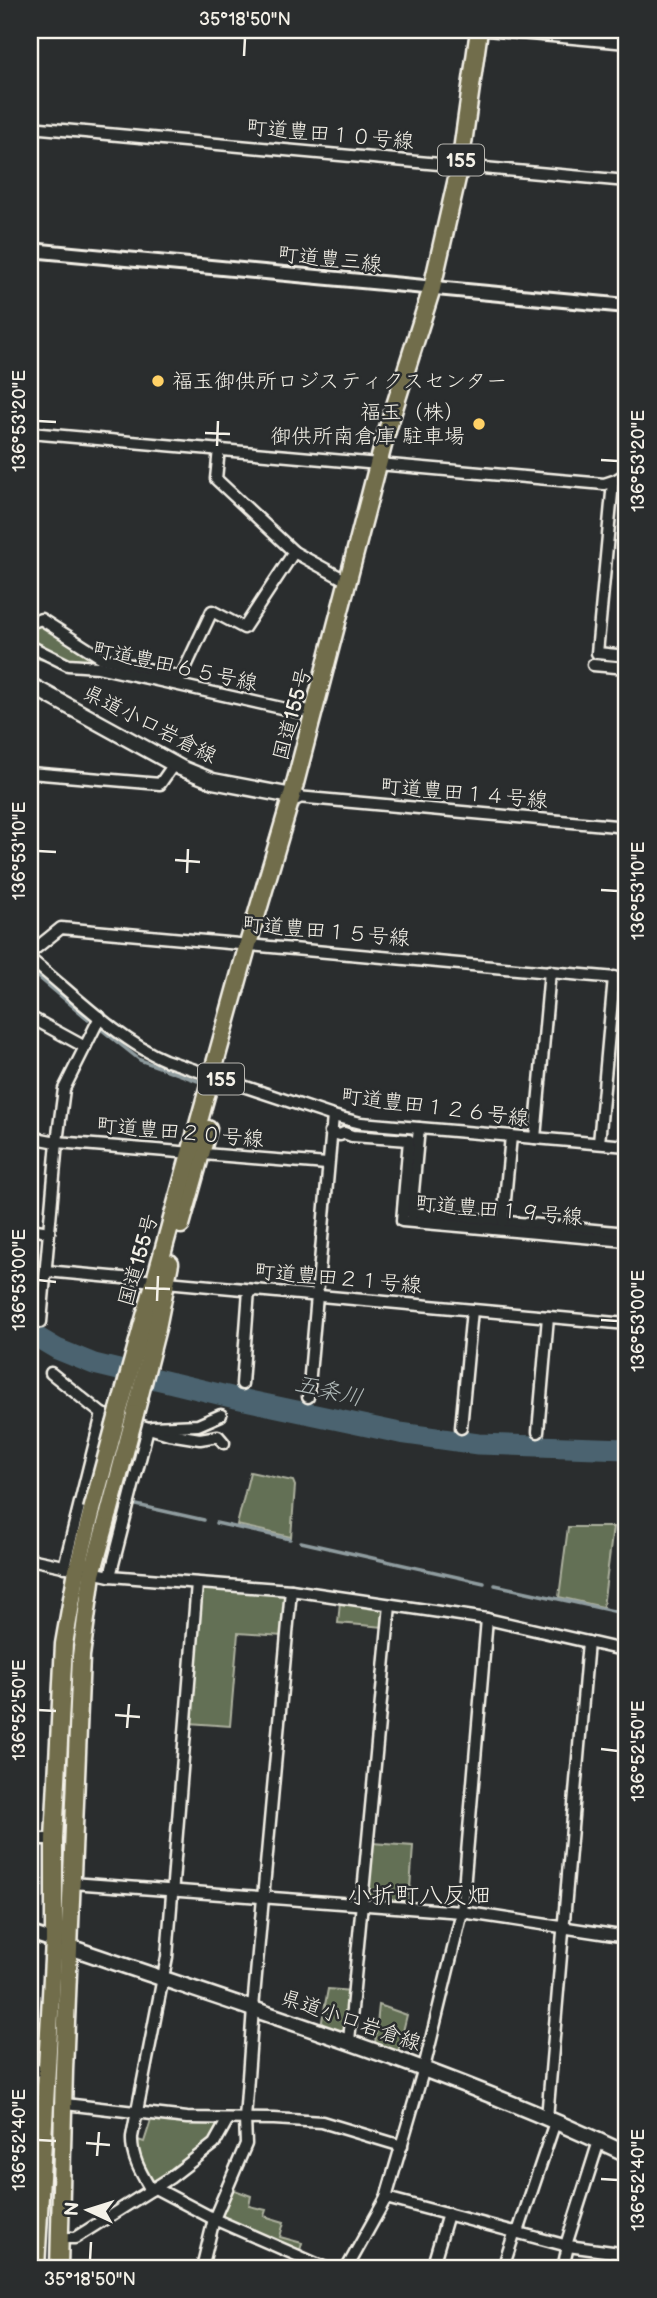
<svg xmlns="http://www.w3.org/2000/svg" width="657" height="2298" viewBox="0 0 657 2298" font-family="'Balsamiq Sans','Klee One',sans-serif">
<rect width="100%" height="100%" fill="#2a2d2e"/>
<filter id="ink" filterUnits="userSpaceOnUse"><feTurbulence type="fractalNoise" baseFrequency=".0143" numOctaves="2"/><feDisplacementMap in="SourceGraphic" scale="14" xChannelSelector="R" yChannelSelector="G"/><feConvolveMatrix kernelMatrix="1 2 1 2 8 2 1 2 1" color-interpolation-filters="sRGB"/></filter>
<g filter="url(#ink)">
<g fill="#646f55" stroke="#acb09e" stroke-width="2">
<path d="M30,614L44,615L55,626L84,639L88,659C67,667 51,663 30,656Z"/>
<polygon points="250,1472 293,1481 295,1486 291,1537 237,1525"/>
<polygon points="568,1527 613,1527 603,1607 559,1597"/>
<polygon points="204,1588 282,1594 286,1599 283,1636 238,1633 230,1726 189,1723 200,1591"/>
<polygon points="340,1602 382,1608 385,1614 384,1627 338,1623"/>
<polygon points="372,1843 413,1846 409,1903 371,1900 368,1896"/>
<polygon points="328,1989 351,1991 347,2031 341,2033 321,2026"/>
<polygon points="379,2005 407,2015 398,2052 375,2044"/>
<polygon points="152,2117 223,2123 212,2143 153,2185 141,2165 135,2139 144,2142"/>
<polygon points="229,2188 251,2196 249,2206 266,2210 264,2216 284,2222 280,2237 302,2243 299,2254 221,2220 220,2213"/>
</g>
<g fill="none" stroke-linecap="round" stroke-linejoin="round">
<g stroke="#8f9c9f" stroke-width="3.5">
<polyline points="30,970 88,1019"/>
<polyline points="102,1030 140,1060 198,1081"/>
<polyline points="132,1504 204,1520"/>
<polyline points="216,1523 290,1539"/>
<polyline points="301,1542 484,1583"/>
<polyline points="495,1585 627,1614"/>
</g>
<polyline stroke="#4b646f" stroke-width="21" points="30,1333 57,1349 94,1364 231,1397 400,1433 478,1444 627,1449"/>
<g stroke="#f4f1e8" stroke-width="15">
<g id="minor">
<polyline points="487,30 627,43"/>
<polyline points="601,30 627,32"/>
<polyline points="30,127 627,181"/>
<polyline points="30,433 604,484 616,480 627,473"/>
<polyline points="219,449 216,479 294,552 349,582"/>
<polyline points="613,482 597,653 627,656"/>
<polyline points="30,623 41,619 102,658 181,677 212,611 244,628 294,552"/>
<polyline points="30,646 68,665 98,667 299,712 304,710 314,712"/>
<polyline points="593,665 627,668"/>
<polyline points="30,773 160,784 174,764"/>
<polyline points="297,797 627,827"/>
<polyline points="30,953 61,928 627,979"/>
<path d="M30,959C70,991 119,1041 165,1060L333,1116L361,1123L627,1146"/>
<polyline points="30,1017 85,1047"/>
<polyline points="419,1128 411,1213 627,1233"/>
<polyline points="330,1132 340,1135 344,1133 352,1136 409,1140 402,1221 627,1241"/>
<polyline points="30,1137 57,1142 327,1164"/>
<polyline points="535,1138 550,971"/>
<polyline points="599,1143 614,977"/>
<polyline points="503,1221 511,1136"/>
<polyline points="30,1229 49,1232"/>
<polyline points="46,1271 627,1324"/>
<polyline points="41,1322 57,1142 64,1089 100,1017"/>
<polyline points="51,1373 102,1414 169,1434 200,1439 218,1436 224,1443"/>
<polyline points="242,1384 249,1290"/>
<polyline points="308,1397 333,1116"/>
<polyline points="152,1427 198,1425 221,1415"/>
<polyline points="461,1428 472,1310"/>
<polyline points="538,1432 548,1317"/>
<polyline points="30,1559 110,1576 291,1590 487,1619 627,1651"/>
<polyline points="64,1567 102,1414"/>
<polyline points="110,1576 148,1428"/>
<polyline points="30,1836 40,1839 54,1839"/>
<polyline points="72,1883 462,1912 627,1937"/>
<polyline points="349,2041 390,1605"/>
<polyline points="30,2068 47,2073"/>
<polyline points="65,2104 187,2118 274,2119 322,2122 402,2146"/>
<polyline points="547,2118 588,1642"/>
<polyline points="155,2188 214,2219 326,2268"/>
<path d="M151,2190C141,2173 131,2157 132,2137L167,1957L197,1583"/>
<polyline points="386,2198 568,2246 627,2254"/>
<polyline points="518,2232 555,2122"/>
<polyline points="60,2238 75,2238 170,2178 214,2144 228,2119"/>
<polyline points="566,2245 599,2141"/>
<polyline points="202,2268 214,2219 246,2144 245,2119 253,2008 291,1590"/>
<polyline points="347,2268 386,2198 424,2068 462,1912 487,1619"/>
<polyline points="432,2268 448,2214"/>
<polyline points="503,2268 515,2231"/>
<polyline points="563,2268 568,2246"/>
</g>
</g>
<g stroke="#f4f1e8" stroke-width="18">
<g id="tertiary">
<polyline points="30,250 627,306"/>
<polyline points="30,1933 54,1941"/>
</g>
</g>
<g stroke="#f4f1e8" stroke-width="19">
<g id="secondary">
<polyline points="30,685 181,768 213,781 297,797"/>
<path d="M61,1944C252,2010 445,2068 627,2154"/>
</g>
</g>
<g stroke="#f4f1e8" stroke-width="21">
<g id="trunk">
<polyline points="181,1225 208,1129"/>
<polyline points="119,1410 248,944 292,795 386,434 432,288 460,165 479,30"/>
<polyline points="135,1414 157,1328 170,1263"/>
<polyline points="36,2268 54,1941 54,1839 64,1644 77,1570 92,1510"/>
<polyline points="59,2268 64,2071 81,1656 92,1574 109,1513"/>
</g>
</g>
<use href="#minor" stroke="#2a2d2e" stroke-width="10"/>
<use href="#tertiary" stroke="#2a2d2e" stroke-width="12"/>
<use href="#secondary" stroke="#2a2d2e" stroke-width="14"/>
<use href="#trunk" stroke="#716d4b" stroke-width="16"/>
<g stroke="#f4f1e8" stroke-width="21" stroke-linecap="butt">
<g id="trunk-bridge">
<polyline points="92,1510 119,1410"/>
<polyline points="109,1513 135,1414"/>
</g>
</g>
<use href="#trunk-bridge" stroke="#716d4b" stroke-width="16"/>
</g>
</g>
<path fill="none" stroke="#f4f1e8" stroke-width="2.5" d="M244,56L245,38M38,421L56,422M205,433L230,434M217,446L218,421M601,460L618,461M38,851L56,852M175,860L200,862M187,873L188,849M601,890L618,891M38,1280L56,1282M145,1288L170,1289M157,1301L158,1276M601,1320L618,1321M38,1710L56,1711M115,1715L140,1717M127,1728L129,1704M601,1749L618,1751M38,2140L56,2141M86,2143L110,2145M97,2156L99,2132M601,2179L618,2180M90,2260L91,2242"/>
<g fill="#ffd166" stroke="#2a2d2e" stroke-width="2.5">
<circle cx="158" cy="381" r="7"/>
<circle cx="479" cy="424" r="7"/>
</g>
<g text-anchor="middle" stroke-width="5" stroke-linejoin="round" paint-order="stroke">
<g fill="#2a2d2e" stroke="#b7b6b0" stroke-width="2">
<rect x="438" y="144.5" width="46" height="31" rx="5"/>
<rect x="198" y="1063.5" width="46" height="31" rx="5"/>
</g>
<g font-size="19" font-weight="bold" fill="#f4f1e8">
<text x="461" y="167">155</text>
<text x="221" y="1086">155</text>
</g>
<g font-size="21" fill="#f4f1e8" stroke="#2a2d2e">
<text transform="translate(330 134) rotate(5)" y="7">町道豊田１０号線</text>
<text transform="translate(330 259) rotate(6)" y="7">町道豊三線</text>
<text transform="translate(175 666) rotate(12)" y="7">町道豊田６５号線</text>
<text transform="translate(292 714) rotate(-75)" y="7">国道155号</text>
<text transform="translate(150 724) rotate(27)" y="7">県道小口岩倉線</text>
<text transform="translate(464 793) rotate(5)" y="7">町道豊田１４号線</text>
<text transform="translate(326 931) rotate(5)" y="7">町道豊田１５号線</text>
<text transform="translate(435 1107) rotate(7)" y="7">町道豊田１２６号線</text>
<text transform="translate(180 1132) rotate(5)" y="7">町道豊田２０号線</text>
<text transform="translate(499 1210) rotate(5)" y="7">町道豊田１９号線</text>
<text transform="translate(138 1260) rotate(-74)" y="7">国道155号</text>
<text transform="translate(338 1278) rotate(5)" y="7">町道豊田２１号線</text>
<text transform="translate(351 2020) rotate(19)" y="7">県道小口岩倉線</text>
</g>
<g font-size="21" fill="#f4f1e8" stroke="#2a2d2e" text-anchor="start">
<text x="172" y="388">福玉御供所ロジスティクスセンター</text>
<text x="465" y="419" text-anchor="end">福玉（株）<tspan x="465" dy="24">御供所南倉庫 駐車場</tspan></text>
</g>
<g font-size="23" font-style="italic" fill="#b0b9b8" stroke="#2a2d2e">
<text transform="translate(329 1390) rotate(13)" y="8">五条川</text>
</g>
<g font-size="24" fill="#f4f1e8" stroke="#2a2d2e">
<text x="419" y="1903">小折町八反畑</text>
</g>
</g>
<rect width="657" height="2298" fill="none" stroke="#2a2d2e" stroke-width="77"/>
<g transform="translate(88 2210) rotate(274)" stroke="#2a2d2e" stroke-width="5" paint-order="stroke">
<path d="M0-5L12 26L0 18L-12 26Z" fill="#f4f1e8"/>
<text y="-10" font-size="19" font-weight="bold" text-anchor="middle" fill="#f4f1e8">N</text>
</g>
<rect x="38" y="38" width="580" height="2222" fill="none" stroke="#f4f1e8" stroke-width="2.5"/>
<g font-size="18" text-anchor="middle" fill="#f4f1e8">
<text x="245" y="25">35°18'50"N</text>
<text transform="translate(19 421) rotate(-90)" y="6">136°53'20"E</text>
<text transform="translate(638 461) rotate(-90)" y="6">136°53'20"E</text>
<text transform="translate(19 851) rotate(-90)" y="6">136°53'10"E</text>
<text transform="translate(638 891) rotate(-90)" y="6">136°53'10"E</text>
<text transform="translate(19 1280) rotate(-90)" y="6">136°53'00"E</text>
<text transform="translate(638 1321) rotate(-90)" y="6">136°53'00"E</text>
<text transform="translate(19 1710) rotate(-90)" y="6">136°52'50"E</text>
<text transform="translate(638 1751) rotate(-90)" y="6">136°52'50"E</text>
<text transform="translate(19 2140) rotate(-90)" y="6">136°52'40"E</text>
<text transform="translate(638 2180) rotate(-90)" y="6">136°52'40"E</text>
<text x="90" y="2285">35°18'50"N</text>
</g>
</svg>
